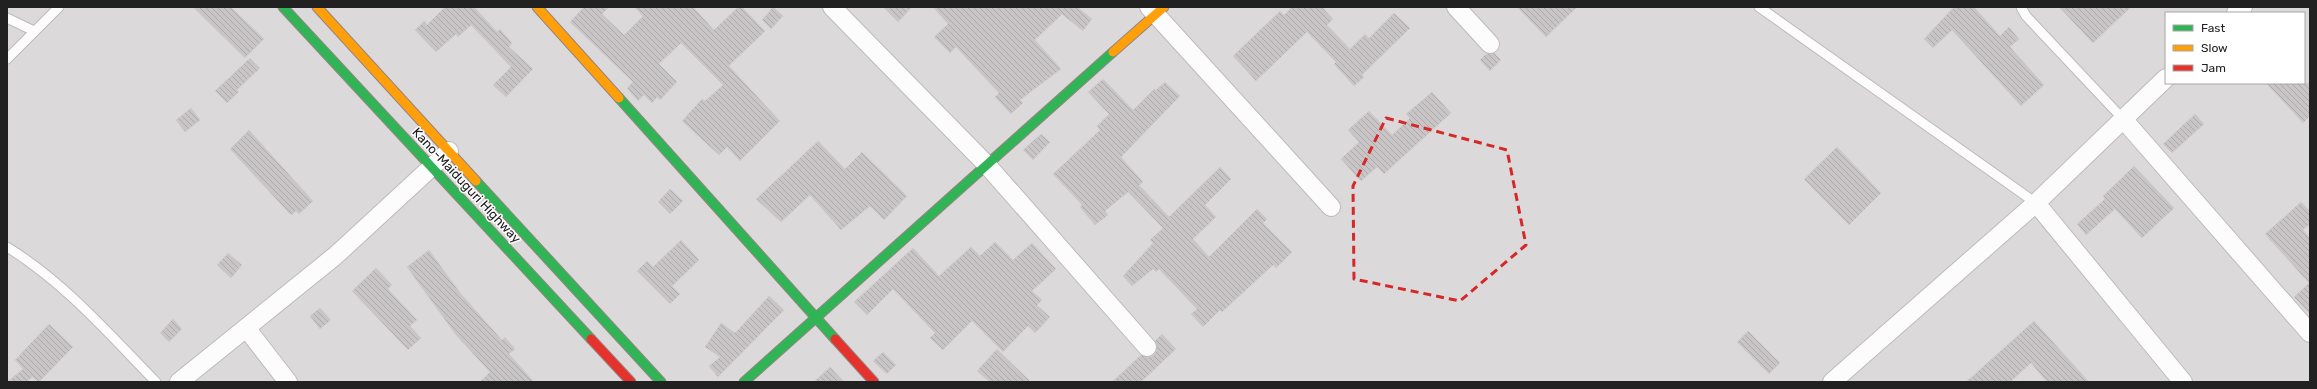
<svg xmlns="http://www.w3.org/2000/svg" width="2317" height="389" viewBox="0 0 2317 389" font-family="Rubik,sans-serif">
<defs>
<pattern id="building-back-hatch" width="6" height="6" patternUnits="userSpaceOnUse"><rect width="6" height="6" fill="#c9c5c7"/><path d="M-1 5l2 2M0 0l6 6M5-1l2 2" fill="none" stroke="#aca9ab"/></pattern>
</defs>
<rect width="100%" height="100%" fill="#eeeaec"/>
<path fill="#dcd9db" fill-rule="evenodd" d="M7,7H2310V382H7ZM2166,13H2304V83H2166Z"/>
<g fill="url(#building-back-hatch)" stroke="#d1cccf">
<polygon points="193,7 231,7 264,39 245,58"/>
<polygon points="445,7 474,7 497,32 500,29 512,43 509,47 533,69 506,97 493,85 511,67 471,25 458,37 456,34 436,52 415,30 424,21 427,25"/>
<polygon points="584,7 609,7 602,14 624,35 643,16 634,7 693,7 714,30 738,7 742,7 765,31 729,66 780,121 740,161 727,147 719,155 682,121 702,99 705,101 723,85 681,43 659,64 677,82 660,100 657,97 652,103 644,95 638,101 627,88 633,82 570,22"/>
<polygon points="773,7 783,16 771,29 762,20"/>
<polygon points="883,7 912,7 898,22"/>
<polygon points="933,7 1077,7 1092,19 1083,31 1062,14 1035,40 1061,69 1020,100 1023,103 1011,114 995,97 999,93 956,47 950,53 934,37 948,24"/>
<polygon points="1292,7 1322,7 1333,19 1327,25 1350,49 1365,34 1369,38 1394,13 1410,28 1362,75 1364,77 1354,86 1334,64 1336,62 1307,32 1256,81 1233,56 1280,11 1284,15"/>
<polygon points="1517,7 1577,7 1546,37"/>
<polygon points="1954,7 1974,7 2000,36 2009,27 2019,39 2010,47 2044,85 2021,106 1952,30 1933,48 1924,39"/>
<polygon points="2059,7 2131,7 2093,43"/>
<polygon points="1494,53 1501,60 1490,71 1480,60 1486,54"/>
<polygon points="250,58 260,68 237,90 239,92 227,103 215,91"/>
<polygon points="1103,79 1133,110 1154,89 1156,90 1165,82 1180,96 1121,157 1143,182 1139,185 1169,217 1220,167 1231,179 1205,205 1216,217 1193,239 1209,257 1257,209 1267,219 1263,223 1292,252 1276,268 1273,265 1222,312 1220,310 1203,327 1191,314 1197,309 1159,269 1156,272 1153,269 1132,286 1123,276 1153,243 1150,240 1163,228 1128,192 1105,211 1108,215 1095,225 1080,207 1082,205 1053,174 1100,130 1097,126 1109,114 1088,92"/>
<polygon points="2266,83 2310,83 2310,116 2303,123"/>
<polygon points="1432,92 1451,113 1384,174 1377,167 1361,181 1341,159 1359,142 1348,130 1369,111 1392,135 1410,118 1406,114"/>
<polygon points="191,108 200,120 185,132 176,120"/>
<polygon points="2195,114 2204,124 2172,153 2163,144"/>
<polygon points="249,130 313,201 299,214 296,211 292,215 289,213 230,149"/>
<polygon points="1041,134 1050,142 1033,160 1023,150"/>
<polygon points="818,141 845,169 862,152 907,196 884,220 870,206 841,230 810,195 781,222 756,199"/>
<polygon points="1837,147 1881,193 1849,225 1804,179"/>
<polygon points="2134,166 2174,208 2142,238 2115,209 2086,235 2077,224 2105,199 2103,196"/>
<polygon points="670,189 683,201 670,214 658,202"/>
<polygon points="2301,202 2310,211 2310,224 2303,230 2310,238 2310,314 2294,297 2309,283 2265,234"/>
<polygon points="681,240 699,260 672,286 680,294 670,304 637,271 647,261 653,267"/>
<polygon points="995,242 1013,260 1032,243 1056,269 1032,291 1042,300 1037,305 1050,317 1035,333 1028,326 1003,352 972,321 943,350 930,338 935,333 893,289 867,315 854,302 913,248 939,276 971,247 980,256"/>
<polygon points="429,250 461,294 502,340 505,337 515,349 509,354 534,382 480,382 490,372 456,335 407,267"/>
<polygon points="228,253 242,265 231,278 217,265"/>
<polygon points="376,268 392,285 388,289 417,320 410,326 421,338 408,350 352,291"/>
<polygon points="769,296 784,310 718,377 709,366 720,357 705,347 721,323 735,333"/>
<polygon points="320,308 331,320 320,329 310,316"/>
<polygon points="173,319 182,329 169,342 160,333"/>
<polygon points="2034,321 2089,382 2047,382 2031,363 2010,382 1966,382"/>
<polygon points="49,324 73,347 39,382 32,377 27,382 7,382 23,369 15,360"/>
<polygon points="1748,331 1780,363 1769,374 1737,342"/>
<polygon points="1162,334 1176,349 1141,382 1112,382 1141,355 1149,357 1154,355 1157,350 1155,341"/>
<polygon points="997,349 1031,382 990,382 977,371"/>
<polygon points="883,352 896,365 887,374 873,361"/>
<polygon points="830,367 844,382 814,382"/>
</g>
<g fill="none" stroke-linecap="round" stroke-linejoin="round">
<g stroke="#bdbbbc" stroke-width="11">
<g id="lane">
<polyline points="1759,7 2036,203"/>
<polyline points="2021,7 2026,16 2123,119"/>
<polyline points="7,18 34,31"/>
<polyline points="7,59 59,7"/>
<path d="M7,247C64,282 109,334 156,382"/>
</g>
</g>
<g stroke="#bdbbbc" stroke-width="20">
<g id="street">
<polyline points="832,7 987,165 1147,347"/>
<polyline points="1149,7 1331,207"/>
<polyline points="1456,7 1490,44"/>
<polyline points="2236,13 2243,7"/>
<polyline points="2123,119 2310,333"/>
<polyline points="2036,203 2183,382"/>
<polyline points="247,329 288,382"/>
<polyline points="179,382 335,256 449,151"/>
<polyline points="1832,382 2036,203 2166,78"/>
</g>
</g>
<g stroke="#978484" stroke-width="11">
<g id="fast">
<polyline points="283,7 591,339"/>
<polyline points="619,98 835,339"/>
<polyline points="476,181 661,382"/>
<polyline points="744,382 1113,52"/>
</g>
</g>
<g stroke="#978484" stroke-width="11">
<g id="slow">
<polyline points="317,7 476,181"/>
<polyline points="537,7 619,98"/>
<polyline points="1113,52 1164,7"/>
</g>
</g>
<g stroke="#978484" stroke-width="11">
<g id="jam">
<polyline points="591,339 631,382"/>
<polyline points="835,339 874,382"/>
</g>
</g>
<use href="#lane" stroke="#fcfcfc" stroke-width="9"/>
<use href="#street" stroke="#fcfcfc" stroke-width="18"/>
<use href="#fast" stroke="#30b455" stroke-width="9"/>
<use href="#slow" stroke="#ff9f0a" stroke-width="9"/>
<use href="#jam" stroke="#e5322d" stroke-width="9"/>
</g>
<path fill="none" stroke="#d62828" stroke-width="3" stroke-dasharray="8 5" stroke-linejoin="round" d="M1386,118L1507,150L1526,245L1460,301L1354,279L1353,186Z"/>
<g text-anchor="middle" stroke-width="3" stroke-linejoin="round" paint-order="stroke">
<g font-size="13" fill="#212121" stroke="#fff">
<text transform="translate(467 185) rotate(47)" y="5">Kano-Maiduguri Highway</text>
</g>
</g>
<rect width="2317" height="389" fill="none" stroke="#212121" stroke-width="16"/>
<rect x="2165" y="12" width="140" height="72" fill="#ffffff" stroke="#a6a6a6"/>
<rect x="2173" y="25" width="20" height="6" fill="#30b455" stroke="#a6a6a6"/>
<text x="2201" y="32" font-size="12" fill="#212121">Fast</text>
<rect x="2173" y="45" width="20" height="6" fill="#ff9f0a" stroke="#a6a6a6"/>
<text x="2201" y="52" font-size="12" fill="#212121">Slow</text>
<rect x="2173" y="65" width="20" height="6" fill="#e5322d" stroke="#a6a6a6"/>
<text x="2201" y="72" font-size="12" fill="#212121">Jam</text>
</svg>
